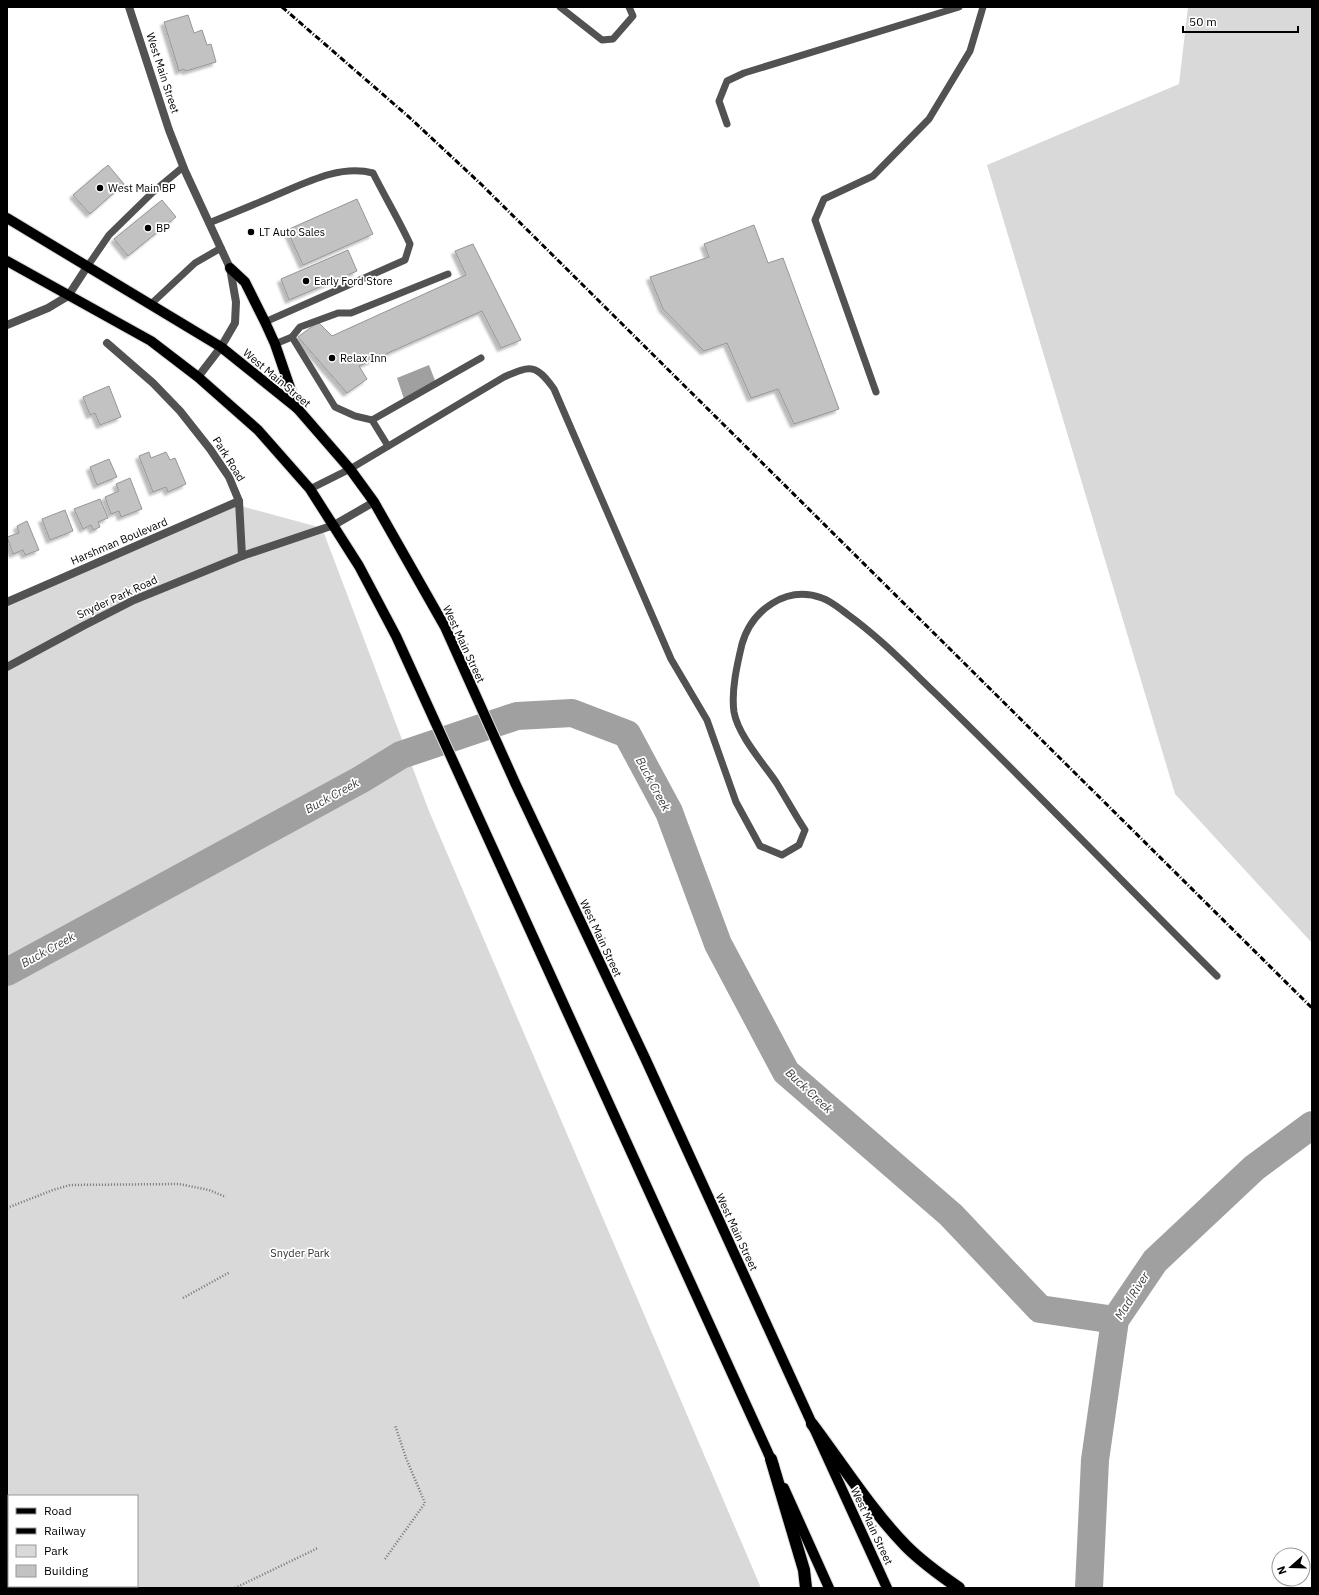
<svg xmlns="http://www.w3.org/2000/svg" width="1319" height="1595" viewBox="0 0 1319 1595" font-family="'IBM Plex Sans',sans-serif">
<defs>
<filter id="shadow"><feDropShadow dx="-3.5" dy="3.5" stdDeviation="1" flood-color="#0004"/></filter>
</defs>
<rect width="100%" height="100%" fill="#fff"/>
<g fill="#d9d9d9" fill-rule="evenodd">
<polygon points="1188,7 1312,7 1312,943 1175,794 987,165 1179,84"/>
<path d="M237,505L322,528L429,811L761,1588H7V602ZM9,1496H137V1586H9Z"/>
</g>
<polygon fill="#a0a0a0" points="429,365 436,383 405,402 397,378"/>
<g fill="none" stroke-linecap="round" stroke-linejoin="round">
<g stroke="#a0a0a0" stroke-width="28">
<polyline points="7,972 360,780 401,755 517,716 572,713 627,734 669,812 718,944 786,1072 951,1215 1040,1309 1115,1320"/>
<polyline points="1089,1588 1095,1460 1115,1320 1155,1261 1254,1168 1312,1125"/>
</g>
</g>
<g fill="#c2c2c2" stroke="#969696" filter="url(#shadow)">
<polygon points="188,15 194,33 202,30 207,45 211,44 216,62 186,71 184,69 179,71 164,22"/>
<polygon points="108,165 124,184 90,214 73,195"/>
<polygon points="357,199 373,234 303,265 287,230"/>
<polygon points="162,200 176,217 128,256 114,239"/>
<polygon points="754,225 768,263 783,258 839,409 794,424 778,389 751,398 727,343 704,351 663,309 650,277 709,257 704,244"/>
<polygon points="473,244 521,340 501,348 482,311 359,366 367,379 347,393 298,337 318,322 332,336 466,275 455,251"/>
<polygon points="348,250 357,271 289,300 281,279"/>
<polygon points="109,386 121,417 100,425 95,413 90,415 83,397"/>
<polygon points="149,452 151,458 166,452 170,460 175,458 186,484 168,492 166,487 153,492 139,456"/>
<polygon points="109,459 117,477 97,485 90,467"/>
<polygon points="130,478 142,509 121,517 119,511 111,514 105,497 119,491 116,484"/>
<polygon points="100,499 108,518 98,522 100,527 93,530 91,525 83,529 74,509"/>
<polygon points="65,510 73,531 50,540 42,519"/>
<polygon points="27,521 39,550 25,555 23,550 13,554 7,537 19,533 17,526"/>
</g>
<g fill="none" stroke-linecap="round" stroke-linejoin="round">
<g stroke="#dbdbdb" stroke-width="12">
<g id="primary">
<polyline points="7,218 221,347 297,408 350,469 374,502 445,627 516,785 645,1058 887,1588"/>
<polyline points="7,261 151,341 198,377 258,430 310,489 359,566 396,636 774,1466"/>
<polyline points="230,268 245,282 265,322 275,344 297,408"/>
<polyline points="784,1488 829,1588"/>
</g>
</g>
<g stroke="#dbdbdb" stroke-width="14">
<g id="motorway">
<path d="M812,1424C842,1464 871,1510 906,1546C922,1562 940,1575 959,1588"/>
<polyline points="771,1459 804,1570 806,1588"/>
</g>
</g>
<g stroke="#747474" stroke-width="2.5" stroke-dasharray="1 2" stroke-linecap="butt">
<polyline points="7,1208 53,1190 70,1185 179,1184 209,1190 226,1197"/>
<polyline points="183,1298 230,1272"/>
<polyline points="385,1559 425,1503 406,1458 395,1425"/>
<polyline points="235,1588 318,1548"/>
</g>
<g stroke="#525252" stroke-width="7">
<polyline points="560,7 602,40 613,39 633,16 629,7"/>
<polyline points="727,124 719,101 727,81 744,73 959,7"/>
<path d="M209,223C231,214 253,205 274,196C305,183 340,164 373,173C385,197 399,220 410,244L405,260L265,322"/>
<polyline points="87,267 109,235 153,192 183,167"/>
<polyline points="151,304 195,263 221,248"/>
<polyline points="292,337 300,327 338,313 351,313 448,274"/>
<polyline points="275,344 292,337 335,407 355,416 372,420 388,446"/>
<polyline points="876,392 815,220 824,199 873,176 929,119 970,51 983,7"/>
<polyline points="372,420 481,358"/>
<path d="M310,489L350,469L504,377C531,365 536,364 554,389L671,659L707,720L736,802L760,846L782,855L799,845L805,830C795,815 786,798 776,782C763,763 738,735 734,712C731,691 737,665 742,644C752,610 786,585 822,598C831,601 839,608 847,614C879,637 906,665 934,692C1030,785 1122,882 1217,976"/>
</g>
<g stroke="#525252" stroke-width="8">
<polyline points="7,325 48,308 68,296 87,267"/>
<polyline points="107,343 153,383 180,411 210,449 229,477 239,501 242,556"/>
<polyline points="7,602 239,501"/>
<polyline points="7,667 83,626 134,600 242,556 334,525 374,502"/>
</g>
<polyline stroke="#525252" stroke-width="8" points="129,7 169,130 185,171 230,268 236,302 235,323 221,347 198,377"/>
<use href="#primary" stroke="#000" stroke-width="10"/>
<use href="#motorway" stroke="#000" stroke-width="12"/>
<polyline stroke="#000" stroke-width="3" stroke-dasharray="6 2 1 2" stroke-linecap="butt" points="282,7 409,117 483,186 1312,1008"/>
</g>
<g fill="#000" stroke="#fff" stroke-width="1.5">
<circle cx="100" cy="188" r="4"/>
<circle cx="148" cy="228" r="4"/>
<circle cx="251" cy="232" r="4"/>
<circle cx="306" cy="281" r="4"/>
<circle cx="332" cy="358" r="4"/>
</g>
<g text-anchor="middle" stroke-width="3.5" stroke-linejoin="round" paint-order="stroke">
<g font-size="11" fill="#000" stroke="#fff">
<text transform="translate(163 73) rotate(72)" y="4">West Main Street</text>
<text transform="translate(277 378) rotate(40)" y="4">West Main Street</text>
<text transform="translate(229 459) rotate(58)" y="4">Park Road</text>
<text transform="translate(119 541) rotate(-23)" y="4">Harshman Boulevard</text>
<text transform="translate(117 597) rotate(-25)" y="4">Snyder Park Road</text>
<text transform="translate(464 644) rotate(65)" y="4">West Main Street</text>
<text transform="translate(601 938) rotate(65)" y="4">West Main Street</text>
<text transform="translate(737 1232) rotate(65)" y="4">West Main Street</text>
<text transform="translate(872 1526) rotate(65)" y="4">West Main Street</text>
</g>
<g font-size="11" fill="#000" stroke="#fff" text-anchor="start">
<text x="108" y="192">West Main BP</text>
<text x="156" y="232">BP</text>
<text x="259" y="236">LT Auto Sales</text>
<text x="314" y="285">Early Ford Store</text>
<text x="340" y="362">Relax Inn</text>
</g>
<g font-size="11" fill="#303030" stroke="#fff">
<text x="300" y="1257">Snyder Park</text>
</g>
<g font-size="12" font-style="italic" fill="#414141" stroke="#fff">
<text transform="translate(653 784) rotate(62)" y="4">Buck Creek</text>
<text transform="translate(332 796) rotate(-29)" y="4">Buck Creek</text>
<text transform="translate(48 950) rotate(-29)" y="4">Buck Creek</text>
<text transform="translate(809 1091) rotate(43)" y="4">Buck Creek</text>
<text transform="translate(1132 1296) rotate(-58)" y="4">Mad River</text>
</g>
</g>
<rect width="1319" height="1595" fill="none" stroke="#000000" stroke-width="16"/>
<rect x="8" y="1495" width="130" height="92" fill="#ffffff" stroke="#999999"/>
<rect x="16" y="1508" width="20" height="6" fill="#000000" stroke="#999999"/>
<text x="44" y="1515" font-size="12" fill="#000000">Road</text>
<rect x="16" y="1528" width="20" height="6" fill="#000000" stroke="#999999"/>
<text x="44" y="1535" font-size="12" fill="#000000">Railway</text>
<rect x="16" y="1545" width="20" height="12" fill="#d9d9d9" stroke="#999999"/>
<text x="44" y="1555" font-size="12" fill="#000000">Park</text>
<rect x="16" y="1565" width="20" height="12" fill="#c2c2c2" stroke="#999999"/>
<text x="44" y="1575" font-size="12" fill="#000000">Building</text>
<g transform="translate(1291 1567) rotate(250)"><circle r="19" fill="#ffffff" stroke="#999999"/>
<path d="M0-3L7 15L0 10L-7 15Z" fill="#000000"/>
<text y="-6" font-size="11" font-weight="bold" text-anchor="middle" fill="#000000">N</text>
</g>
<path d="M1183 26v6h115v-6" fill="none" stroke="#000000" stroke-width="2"/>
<text x="1189" y="26" font-size="12" fill="#000000" stroke="#ffffff" stroke-width="3" paint-order="stroke">50 m</text>
</svg>
